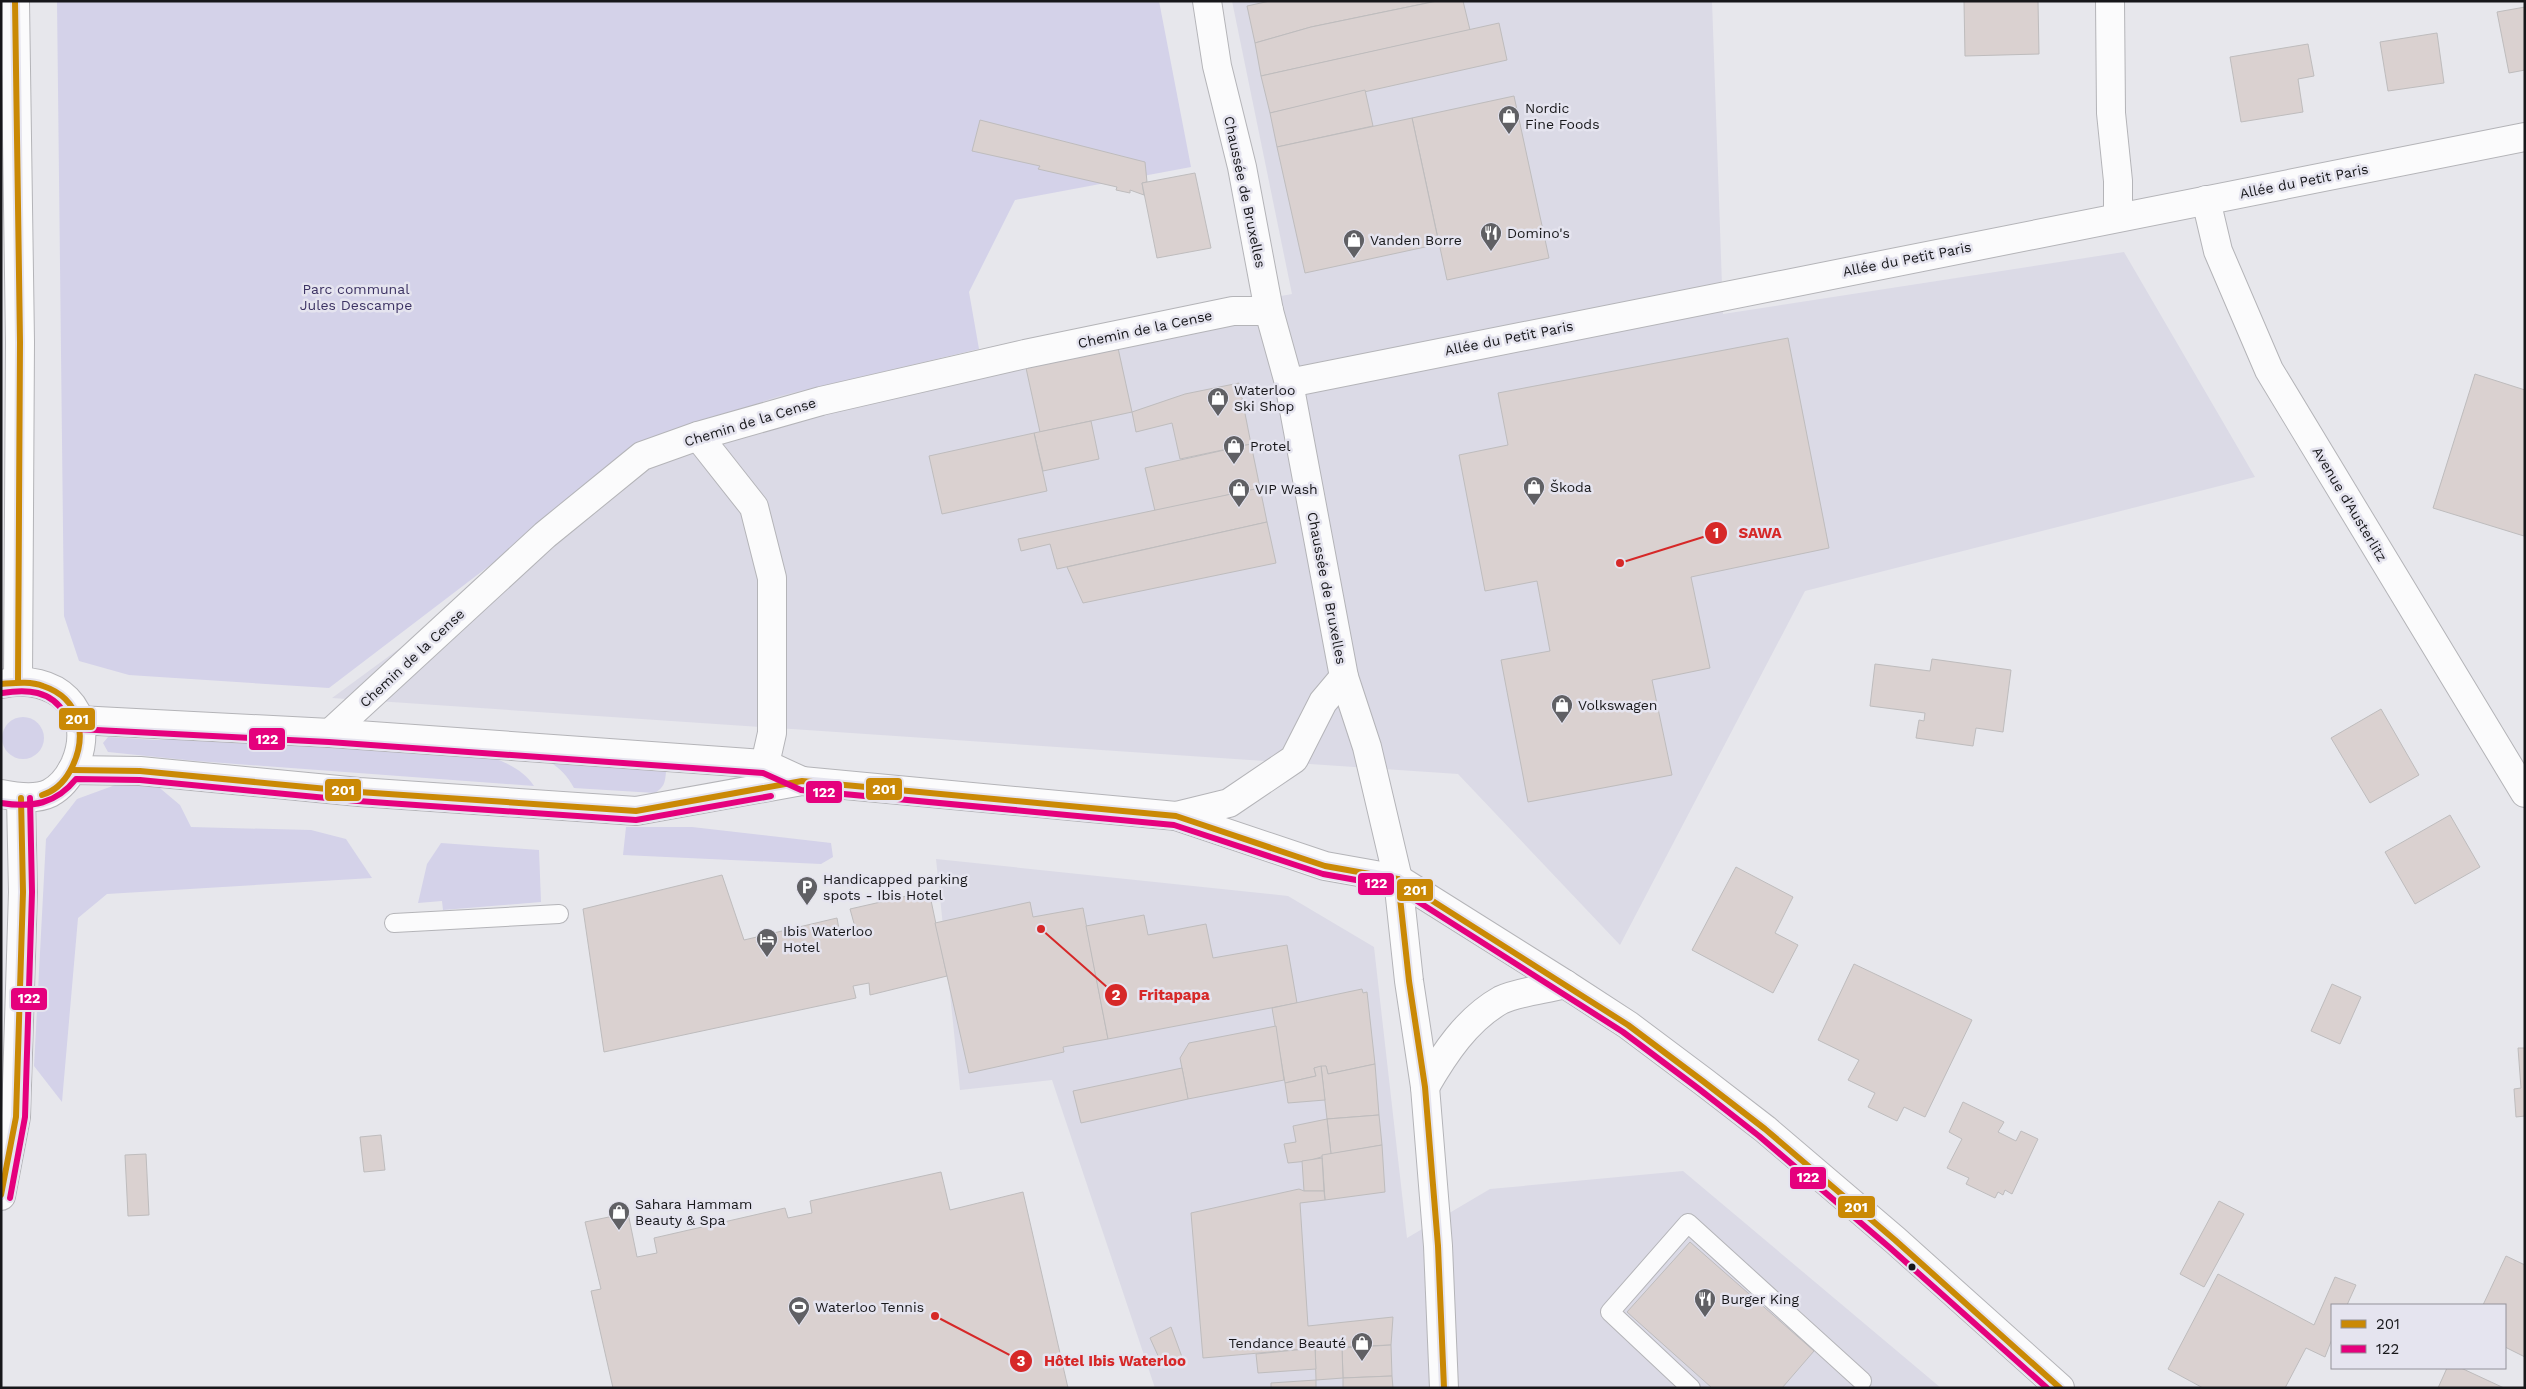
<svg xmlns="http://www.w3.org/2000/svg" width="2526" height="1389" viewBox="0 0 2526 1389" font-family="'Work Sans',sans-serif">
<rect width="100%" height="100%" fill="#e7e7ec"/>
<g fill="#dbdae6">
<polygon points="1232,1 1712,1 1723,314 2124,252 2255,477 1805,591 1620,945 1458,774 332,698 746,394 1292,294"/>
<polygon points="936,859 1288,896 1374,947 1407,1238 1490,1189 1683,1171 1941,1388 1155,1388 1052,1080 960,1090"/>
</g>
<g fill="#d4d2e9">
<polygon points="57,1 1159,1 1191,167 1015,200 969,292 979,349 779,396 657,438 329,688 129,675 79,661 64,616"/>
<circle cx="23" cy="738" r="21"/>
<path d="M218,735L482,753C501,761 523,768 534,786L196,761L108,752L103,743L108,737L158,740Z"/>
<path d="M542,757L656,764L666,772C665,783 664,787 655,793L574,788C566,773 557,766 542,757Z"/>
<polygon points="118,784 155,784 180,805 191,827 311,830 346,839 372,878 107,894 78,918 62,1102 34,1066 46,839 77,799"/>
<polygon points="626,827 692,827 831,843 833,857 821,864 623,855"/>
<polygon points="441,843 539,850 541,902 443,910 442,901 418,903 427,864"/>
</g>
<g fill="#dad1d0" stroke="#bebcbd">
<polygon points="1270,1 1437,1 1311,27 1255,43 1247,6"/>
<polygon points="1437,1 1463,1 1470,30 1261,76 1255,43 1311,27"/>
<polygon points="1964,1 2038,1 2039,54 1965,56"/>
<polygon points="2525,7 2525,70 2509,73 2497,12"/>
<polygon points="1499,23 1507,60 1270,113 1261,76"/>
<polygon points="2437,33 2444,83 2388,91 2380,42"/>
<polygon points="2308,44 2314,76 2298,79 2303,112 2241,122 2230,57"/>
<polygon points="1365,90 1373,126 1277,147 1270,113"/>
<polygon points="1514,96 1549,258 1447,280 1412,118"/>
<polygon points="1412,118 1439,244 1305,273 1277,147"/>
<polygon points="980,120 1145,162 1147,182 1142,183 1144,195 1130,190 1130,193 1116,190 1117,187 1038,169 1040,166 972,151"/>
<polygon points="1195,173 1211,248 1157,258 1142,183"/>
<polygon points="1788,338 1829,548 1691,577 1710,668 1652,680 1672,775 1528,802 1501,660 1550,651 1537,581 1485,591 1459,455 1508,445 1498,393"/>
<polygon points="1118,348 1132,412 1040,432 1026,368"/>
<polygon points="2475,374 2525,390 2524,536 2433,508"/>
<polygon points="1239,383 1251,444 1180,459 1172,423 1136,432 1132,412 1185,394"/>
<polygon points="1091,421 1099,459 1043,471 1034,433"/>
<polygon points="1034,433 1047,491 942,514 929,456"/>
<polygon points="1251,444 1260,488 1155,511 1145,468"/>
<polygon points="1260,488 1267,522 1057,569 1050,544 1021,551 1018,539"/>
<polygon points="1267,522 1276,563 1083,603 1067,567"/>
<polygon points="1932,659 2011,670 2003,732 1976,728 1973,746 1916,738 1919,720 1924,721 1925,713 1870,706 1875,664 1930,671"/>
<polygon points="2381,709 2419,775 2370,803 2331,738"/>
<polygon points="2450,815 2480,867 2415,904 2385,852"/>
<polygon points="1736,867 1793,897 1775,933 1798,945 1773,993 1692,950"/>
<polygon points="722,875 744,940 837,918 839,929 855,927 850,909 929,891 947,976 870,995 869,983 853,986 856,998 604,1052 583,909"/>
<polygon points="1030,902 1033,917 1083,908 1108,1039 1063,1047 1064,1052 969,1073 935,923"/>
<polygon points="1144,915 1148,935 1206,924 1213,958 1287,945 1297,1003 1108,1039 1086,926"/>
<polygon points="1854,964 1972,1020 1925,1117 1904,1107 1897,1121 1868,1107 1875,1093 1848,1080 1859,1060 1818,1040"/>
<polygon points="2332,984 2361,997 2340,1044 2311,1031"/>
<polygon points="1362,989 1363,993 1367,992 1375,1064 1328,1074 1326,1066 1314,1068 1316,1076 1285,1083 1272,1008"/>
<polygon points="1276,1026 1284,1080 1188,1099 1180,1058 1189,1043"/>
<polygon points="2518,1048 2525,1048 2525,1116 2516,1117 2514,1089 2521,1088"/>
<polygon points="1375,1064 1379,1115 1327,1119 1321,1066 1326,1066 1328,1074"/>
<polygon points="1321,1066 1325,1100 1288,1103 1285,1083 1316,1076 1314,1068"/>
<polygon points="1182,1068 1188,1099 1081,1123 1073,1091"/>
<polygon points="1963,1102 2004,1122 1998,1132 2016,1141 2021,1131 2038,1139 2012,1194 2005,1190 2003,1195 1998,1192 1995,1198 1966,1184 1969,1178 1947,1168 1962,1139 1949,1132"/>
<polygon points="1379,1115 1382,1145 1331,1154 1327,1119"/>
<polygon points="1327,1119 1331,1154 1308,1161 1288,1163 1284,1144 1296,1142 1293,1126"/>
<polygon points="381,1135 385,1170 364,1172 360,1137"/>
<polygon points="1382,1145 1385,1192 1325,1200 1322,1155"/>
<polygon points="146,1154 149,1215 128,1216 125,1155"/>
<polygon points="1322,1158 1324,1191 1304,1191 1302,1161"/>
<polygon points="941,1172 950,1210 1023,1192 1068,1388 613,1388 591,1291 601,1289 585,1222 628,1213 637,1257 657,1253 654,1238 785,1208 788,1218 812,1213 810,1201"/>
<polygon points="1299,1189 1304,1191 1324,1191 1325,1200 1300,1203 1308,1326 1393,1317 1391,1345 1315,1348 1203,1358 1191,1213"/>
<polygon points="2219,1201 2244,1214 2204,1287 2180,1274"/>
<polygon points="1690,1242 1814,1351 1782,1388 1712,1388 1627,1312"/>
<polygon points="2506,1256 2525,1265 2525,1357 2505,1347 2505,1305 2483,1305"/>
<polygon points="2218,1274 2314,1325 2335,1277 2356,1285 2347,1305 2332,1305 2332,1339 2325,1357 2306,1348 2285,1388 2203,1388 2168,1369"/>
<polygon points="1171,1327 1182,1357 1160,1360 1150,1338"/>
<polygon points="1391,1345 1392,1376 1343,1378 1342,1348"/>
<polygon points="1315,1348 1342,1348 1343,1378 1316,1380"/>
<polygon points="1315,1348 1316,1369 1258,1373 1256,1354"/>
<polygon points="2447,1368 2461,1368 2504,1388 2438,1388"/>
<polygon points="1392,1376 1393,1388 1343,1388 1343,1378"/>
<polygon points="1316,1380 1316,1388 1271,1388 1271,1383"/>
</g>
<g fill="none" stroke-linecap="round" stroke-linejoin="round">
<g stroke="#b4b4b8" stroke-width="20">
<g id="service">
<polyline points="394,923 559,914"/>
<polyline points="1691,1388 1610,1312 1688,1223 1862,1381"/>
</g>
</g>
<g stroke="#b4b4b8" stroke-width="30">
<g id="minor">
<polyline points="15,1 20,342 18,680"/>
<polyline points="2110,1 2111,113 2118,181 2118,216"/>
<polyline points="2206,200 2218,251 2269,370 2525,793"/>
<polyline points="1289,383 2525,137"/>
<polyline points="698,436 754,507 772,578 772,733 765,764"/>
<polyline points="330,733 545,535 642,456 698,436 821,401 1025,354 1233,311 1269,311"/>
<polyline points="1,1196 16,1117 23,892 21,798"/>
</g>
</g>
<g stroke="#b4b4b8" stroke-width="30">
<g id="secondary">
<path d="M1,684C55,672 98,710 75,764C70,775 61,787 50,793C36,800 16,797 1,794"/>
<polyline points="78,720 330,733 765,764 802,781"/>
<polyline points="72,770 140,771 359,792 636,811 802,781 1176,816 1325,866 1398,879 1565,984 1628,1025 1704,1082 1765,1129 1895,1240 2060,1388"/>
<polyline points="1176,816 1229,803 1294,759 1323,702 1344,677"/>
<path d="M1425,1087C1444,1054 1467,1019 1501,1000C1517,992 1547,989 1565,984"/>
</g>
</g>
<g stroke="#b4b4b8" stroke-width="30">
<polyline id="primary" points="1207,1 1217,66 1242,167 1269,311 1289,383 1344,677 1367,747 1398,879 1409,981 1425,1087 1438,1246 1444,1388"/>
</g>
<use href="#service" stroke="#fbfbfc" stroke-width="18"/>
<use href="#minor" stroke="#fbfbfc" stroke-width="28"/>
<use href="#secondary" stroke="#fbfbfc" stroke-width="28"/>
<use href="#primary" stroke="#fbfbfc" stroke-width="28"/>
<g stroke="#e5e4ef" stroke-width="10">
<g id="bus-1">
<polyline points="15,1 20,342 18,680"/>
<path d="M1,684C15,683 30,681 43,686C82,699 88,738 70,771C64,782 55,791 42,795"/>
<polyline points="72,770 140,771 359,792 636,811 802,781 1176,816 1325,866 1398,879 1628,1025 1704,1082 1765,1129 1895,1240 2060,1388"/>
<polyline points="1398,879 1409,981 1425,1087 1438,1246 1444,1388"/>
<polyline points="1,1195 16,1117 23,892 21,798"/>
</g>
</g>
<g stroke="#e5e4ef" stroke-width="10">
<g id="bus-2">
<path d="M2,693C27,689 51,690 65,714C69,720 70,726 77,729L329,742L763,773L801,790L1174,825L1323,874L1395,887L1623,1032L1699,1089L1759,1136L1889,1247L2047,1388"/>
<path d="M1,803C32,808 56,804 76,779L140,780L358,801L636,820L771,796"/>
<polyline points="10,1198 25,1117 32,892 30,798"/>
</g>
</g>
<use href="#bus-1" stroke="#ca8905" stroke-width="6"/>
<use href="#bus-2" stroke="#e5007d" stroke-width="6"/>
</g>
<defs>
<g id="shop-pin" transform="scale(1.125)"><path d="M0 17L-7.5 6A9.5 9.5 0 1 1 7.5 6Z" fill="#606064" stroke="#e5e4ef"/><path d="M-5-2.5h2.3a2.7 3.5 0 0 1 5.4 0H5L5.5 6h-11ZM-1.5-2.5h3a1.5 2.3 0 0 0-3 0Z" fill="#fff"/></g>
<g id="restaurant-pin" transform="scale(1.125)"><path d="M0 17L-7.5 6A9.5 9.5 0 1 1 7.5 6Z" fill="#606064" stroke="#e5e4ef"/><path d="M-5-6h1v4h1v-4h1v4h1v-4h1v5L-1.5 .5V6h-2V.5L-5-1ZM5-6V6H3V1.5H1.5Q1.5-4 5-6Z" fill="#fff"/></g>
<g id="parking-pin" transform="scale(1.125)"><path d="M0 17L-7.5 6A9.5 9.5 0 1 1 7.5 6Z" fill="#606064" stroke="#e5e4ef"/><path d="M-3.5-5.5H1a3.5 3.5 0 0 1 0 7H-1V5.5H-3.5ZM-1-3.4V-.6H.8a1.4 1.4 0 0 0 0-2.8Z" fill="#fff"/></g>
<g id="hotel-pin" transform="scale(1.125)"><path d="M0 17L-7.5 6A9.5 9.5 0 1 1 7.5 6Z" fill="#606064" stroke="#e5e4ef"/><path d="M-6-4.5h1.5V1H6V5H4.5V3h-9V5H-6ZM-4 0a1.8 1.8 0 1 1 3.6 0ZM.5 0V-2.5h3Q6-2.5 6 0Z" fill="#fff"/></g>
<g id="stadium-pin" transform="scale(1.125)"><path d="M0 17L-7.5 6A9.5 9.5 0 1 1 7.5 6Z" fill="#606064" stroke="#e5e4ef"/><path d="M0-5a6.5 5 0 1 0 0 10a6.5 5 0 1 0 0-10ZM-3.5-1.8h7v3.6h-7Z" fill="#fff"/></g>
</defs>
<g fill-rule="evenodd">
<use href="#shop-pin" x="1509" y="116"/>
<use href="#restaurant-pin" x="1491" y="233"/>
<use href="#shop-pin" x="1354" y="240"/>
<use href="#shop-pin" x="1218" y="398"/>
<use href="#shop-pin" x="1234" y="446"/>
<use href="#shop-pin" x="1534" y="487"/>
<use href="#shop-pin" x="1239" y="489"/>
<use href="#shop-pin" x="1562" y="705"/>
<use href="#parking-pin" x="807" y="887"/>
<use href="#hotel-pin" x="767" y="939"/>
<use href="#shop-pin" x="619" y="1212"/>
<use href="#restaurant-pin" x="1705" y="1299"/>
<use href="#stadium-pin" x="799" y="1307"/>
<use href="#shop-pin" x="1362" y="1343"/>
</g>
<circle fill="#17171a" stroke="#e5e4ef" stroke-width="2" cx="1912" cy="1267" r="4.5"/>
<g text-anchor="middle" stroke-width="5" stroke-linejoin="round" paint-order="stroke">
<g font-size="14" fill="#17171a" stroke="#e5e4ef" text-anchor="start">
<text x="1525" y="113">Nordic<tspan x="1525" dy="16">Fine Foods</tspan></text>
<text x="1507" y="238">Domino's</text>
<text x="1370" y="245">Vanden Borre</text>
<text x="1234" y="395">Waterloo<tspan x="1234" dy="16">Ski Shop</tspan></text>
<text x="1250" y="451">Protel</text>
<text x="1550" y="492">Škoda</text>
<text x="1255" y="494">VIP Wash</text>
<text x="1578" y="710">Volkswagen</text>
<text x="823" y="884">Handicapped parking<tspan x="823" dy="16">spots - Ibis Hotel</tspan></text>
<text x="783" y="936">Ibis Waterloo<tspan x="783" dy="16">Hotel</tspan></text>
<text x="635" y="1209">Sahara Hammam<tspan x="635" dy="16">Beauty &amp; Spa</tspan></text>
<text x="1721" y="1304">Burger King</text>
<text x="815" y="1312">Waterloo Tennis</text>
<text x="1346" y="1348" text-anchor="end">Tendance Beauté</text>
</g>
<g font-size="14" fill="#17171a" stroke="#e5e4ef">
<text transform="translate(2304 181) rotate(-11)" y="5">Allée du Petit Paris</text>
<text transform="translate(1245 192) rotate(78)" y="5">Chaussée de Bruxelles</text>
<text transform="translate(1907 259) rotate(-11)" y="5">Allée du Petit Paris</text>
<text transform="translate(1145 329) rotate(-12)" y="5">Chemin de la Cense</text>
<text transform="translate(1509 338) rotate(-11)" y="5">Allée du Petit Paris</text>
<text transform="translate(750 422) rotate(-17)" y="5">Chemin de la Cense</text>
<text transform="translate(2350 504) rotate(59)" y="5">Avenue d'Austerlitz</text>
<text transform="translate(1327 588) rotate(79)" y="5">Chaussée de Bruxelles</text>
<text transform="translate(412 658) rotate(-43)" y="5">Chemin de la Cense</text>
</g>
<g font-size="14" fill="#3c3263" stroke="#e5e4ef">
<text x="356" y="294">Parc communal<tspan x="356" dy="16">Jules Descampe</tspan></text>
</g>
</g>
<path fill="none" stroke="#d62828" stroke-width="2" d="M1620 563L1716 533M1041 929L1116 995M935 1316L1021 1361"/>
<g fill="#d62828" stroke="#e5e4ef" stroke-width="2">
<circle cx="1620" cy="563" r="5"/>
<circle cx="1041" cy="929" r="5"/>
<circle cx="935" cy="1316" r="5"/>
<circle cx="1716" cy="533" r="12"/>
<circle cx="1116" cy="995" r="12"/>
<circle cx="1021" cy="1361" r="12"/>
</g>
<g font-size="15" text-anchor="middle" font-weight="bold" fill="#fff">
<text x="1716" y="538">1</text>
<text x="1116" y="1000">2</text>
<text x="1021" y="1366">3</text>
</g>
<g font-size="15" text-anchor="middle" font-weight="bold" fill="#d62828" stroke="#e5e4ef" stroke-width="5" stroke-linejoin="round" paint-order="stroke">
<text x="1760" y="538">SAWA</text>
<text x="1174" y="1000">Fritapapa</text>
<text x="1115" y="1366">Hôtel Ibis Waterloo</text>
</g>
<g stroke="#e5e4ef" stroke-width="2">
<rect x="58" y="707" width="38" height="24" rx="5" fill="#ca8905"/>
<rect x="248" y="727" width="38" height="24" rx="5" fill="#e5007d"/>
<rect x="865" y="777" width="38" height="24" rx="5" fill="#ca8905"/>
<rect x="324" y="778" width="38" height="24" rx="5" fill="#ca8905"/>
<rect x="805" y="780" width="38" height="24" rx="5" fill="#e5007d"/>
<rect x="1357" y="872" width="38" height="24" rx="5" fill="#e5007d"/>
<rect x="1396" y="878" width="38" height="24" rx="5" fill="#ca8905"/>
<rect x="10" y="987" width="38" height="24" rx="5" fill="#e5007d"/>
<rect x="1789" y="1166" width="38" height="24" rx="5" fill="#e5007d"/>
<rect x="1837" y="1195" width="39" height="24" rx="5" fill="#ca8905"/>
</g>
<g font-size="14" text-anchor="middle" font-weight="bold" fill="#fff">
<text x="77" y="724">201</text>
<text x="267" y="744">122</text>
<text x="884" y="794">201</text>
<text x="343" y="795">201</text>
<text x="824" y="797">122</text>
<text x="1376" y="888">122</text>
<text x="1415" y="895">201</text>
<text x="29" y="1003">122</text>
<text x="1808" y="1182">122</text>
<text x="1856" y="1212">201</text>
</g>
<rect width="2526" height="1389" fill="none" stroke="#17171a" stroke-width="5"/>
<rect x="2331" y="1304" width="175" height="65" fill="#e5e4ef" stroke="#93929a"/>
<rect x="2341" y="1320" width="25" height="8" fill="#ca8905" stroke="#93929a"/>
<text x="2376" y="1329" font-size="15" fill="#17171a">201</text>
<rect x="2341" y="1345" width="25" height="8" fill="#e5007d" stroke="#93929a"/>
<text x="2376" y="1354" font-size="15" fill="#17171a">122</text>
</svg>
